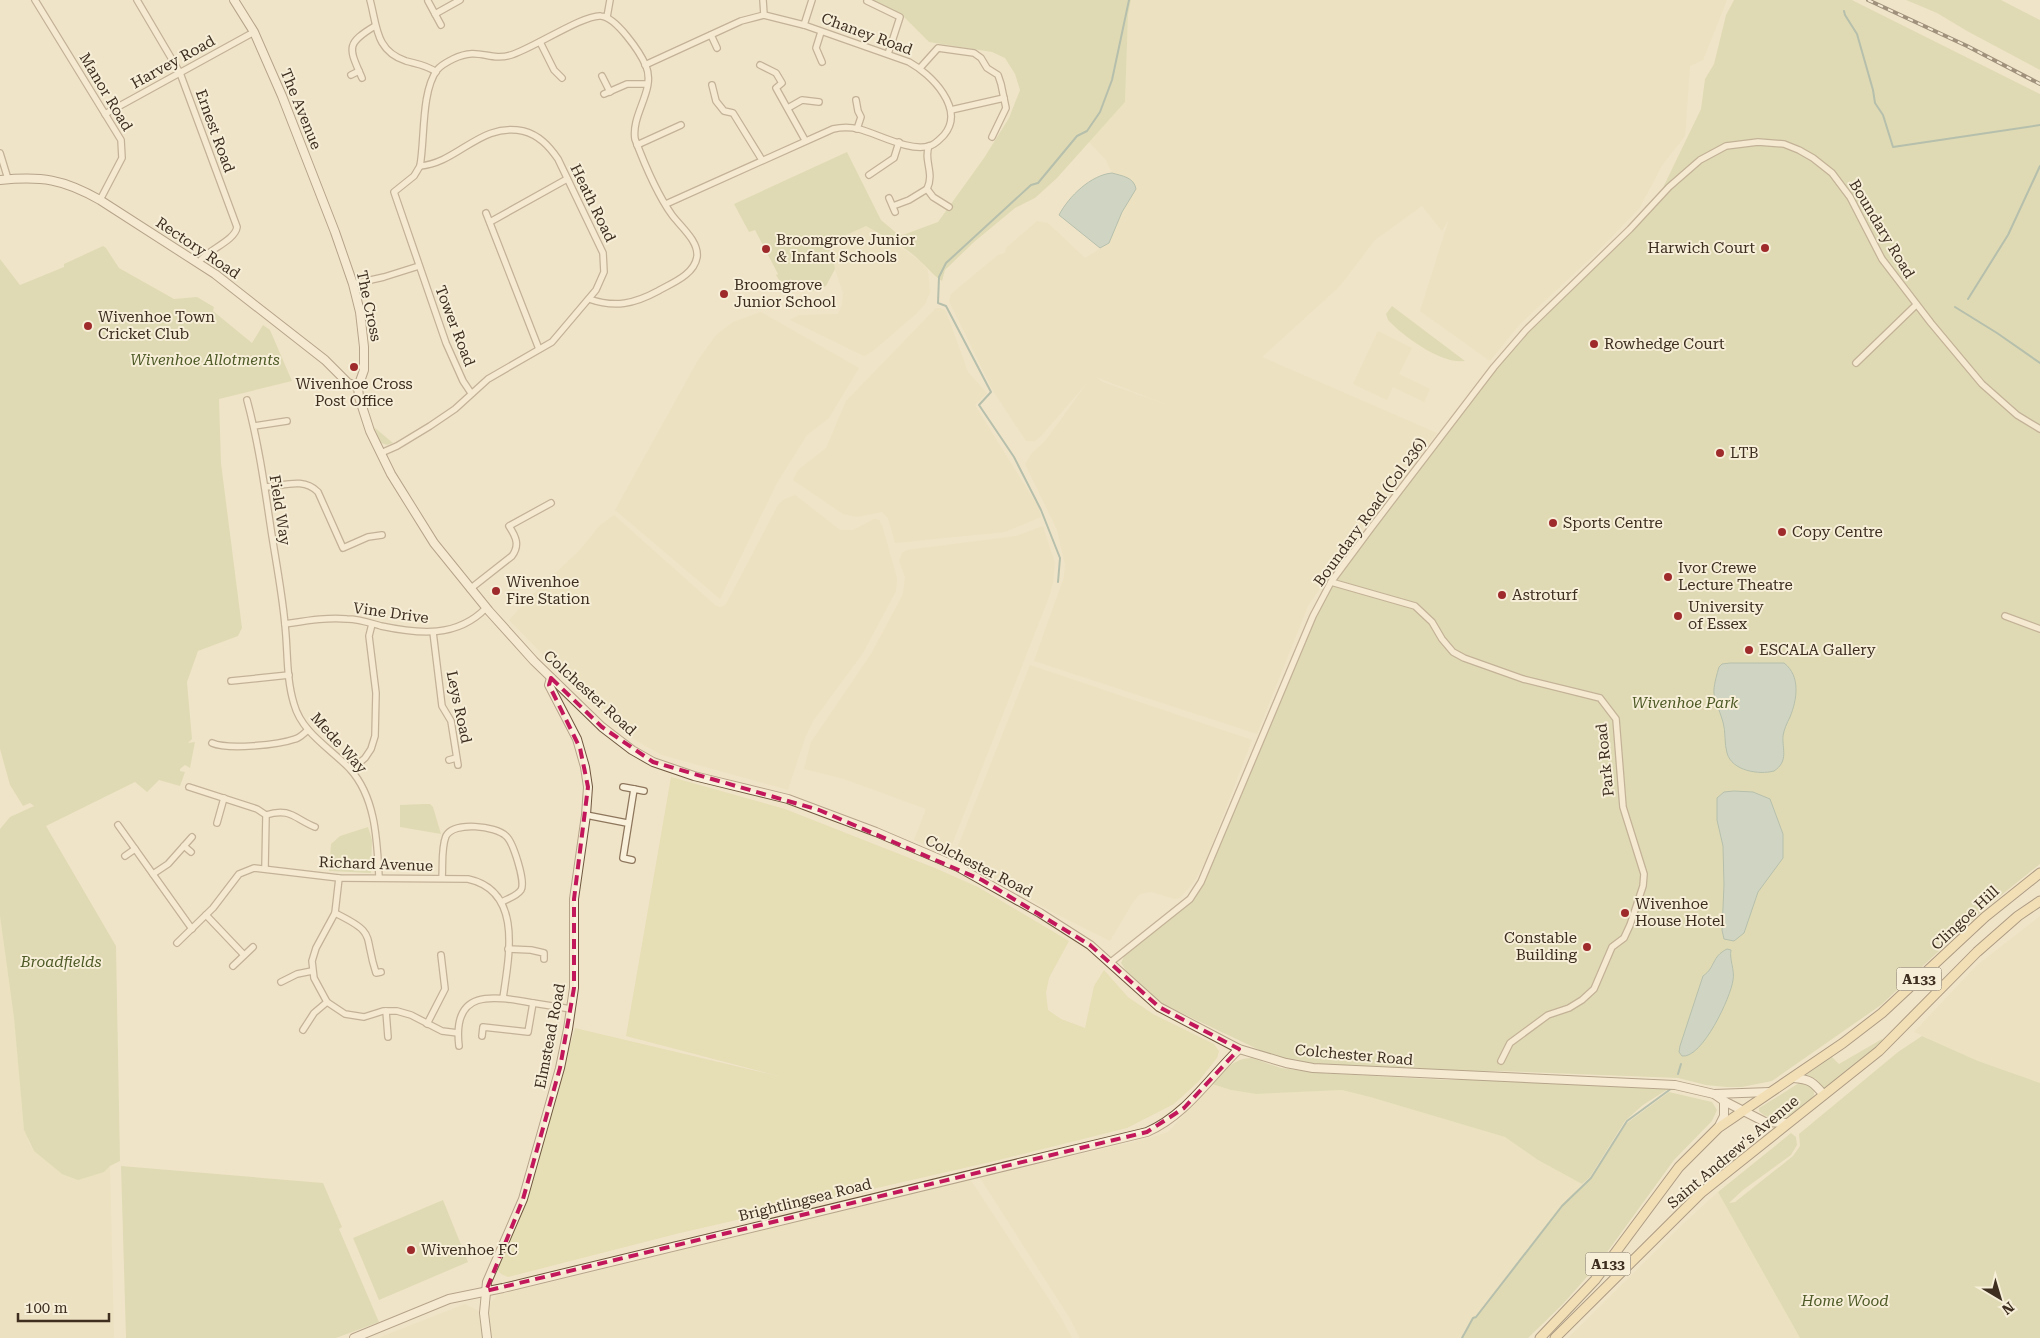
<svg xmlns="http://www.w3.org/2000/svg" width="2040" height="1338" viewBox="0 0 2040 1338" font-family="'Roboto Serif',serif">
<rect width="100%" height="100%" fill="#f0e4c8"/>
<g fill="#e6deb5" fill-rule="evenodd">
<path d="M1131,0H1727L1703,60L1690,66L1685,136L1663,164L1639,209L1592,257L1520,324L1490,361L1420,311L1449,219L1442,231L1422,206L1375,240L1340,286L1262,357L1437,433L1346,550L1308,606L1257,734L1034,661L1064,577L1065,565L1057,530L1025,464L1032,453L1046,440L1087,383L1042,435L1035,441H1026L993,391L949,301L951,294L998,255L1005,253L1006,248L1037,221L1048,223L1085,258L1109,243L1122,212L1136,189L1130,179L1112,173L1106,160L1089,142L1125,102L1128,15ZM1096,377L1168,405L1103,382Z"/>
<polygon points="866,226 905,250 922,263 928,271 930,293 925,304 916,314 873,351 864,356 790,320 799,315 838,314 842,305 843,293 835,269 831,242"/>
<polygon points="936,308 941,308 946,311 968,372 987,393 975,405 1039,508 1041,517 1005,532 895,543 888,518 882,512 857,517 843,514 793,480 798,470 826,448 846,401"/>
<polygon points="761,312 859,368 829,418 807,435 777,483 720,599 615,510 698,360 716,335 733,322"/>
<polygon points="1378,331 1412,348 1399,374 1430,389 1424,402 1393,387 1387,400 1353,384"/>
<polygon points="795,495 840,530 853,530 874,519 879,520 882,525 897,578 896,591 863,653 813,721 805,738 788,790 662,755 640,743 619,729 600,713 509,620 536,591 579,551 600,525 614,515 715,605 719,607 723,606 726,604 778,505 783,500"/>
<polygon points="1043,526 1055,563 1053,582 1049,597 949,852 945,853 914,840 926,809 844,779 804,769 811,742 871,654 903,594 905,577 899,561 902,553 907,550 1016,536"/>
<polygon points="1030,665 1252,740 1206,860 1194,882 1180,898 1175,899 1151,892 1140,894 1133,902 1110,941 1054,913 954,856"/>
<polygon points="671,777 785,809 935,868 978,887 1069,941 1049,978 1046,993 1048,1010 1061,1019 1085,1028 1094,986 1104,970 1128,997 1153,1014 1214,1044 1219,1051 1217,1058 1198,1082 1174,1104 1127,1128 995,1161 680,1233 508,1277 501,1274 497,1269 526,1199 575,1028 778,1076 626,1036"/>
<polygon points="0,916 14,1018 24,1129 30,1144 34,1151 62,1174 104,1172 110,1166 114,1338 0,1338"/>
<polygon points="2040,916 2040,1083 1978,1061 1914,1032 1976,966"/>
<polygon points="1212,1084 1231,1090 1256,1094 1342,1090 1370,1097 1505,1137 1538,1160 1582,1184 1531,1244 1464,1331 1462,1338 1080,1338 1069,1317 980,1178 1149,1138 1168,1132"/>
<polygon points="970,1179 1060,1316 1072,1338 491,1338 487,1316 488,1309 491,1302 498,1295"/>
<polygon points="1718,1192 1800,1338 1568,1338 1687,1220"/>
<polygon points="465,1304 479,1311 483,1338 378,1338"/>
</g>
<g fill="#c9cf9b">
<path d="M871,0H1131L1128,15L1125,102L1057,178L1035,198L1015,208L974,242L945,270L942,281C934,276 929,269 922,263C907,247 885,237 866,226L831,242L835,269L826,286L810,292L805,281L784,288L776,275L778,274L755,230L749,232L734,204L847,152L881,220L900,236L938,222L984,158L1009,118L1020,90L1015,74L1005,58L992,52L929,42L901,14Z"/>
<polygon points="1734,0 1852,0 2040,94 2040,864 1984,909 1881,1005 1772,1081 1742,1087 1726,1087 1706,1085 1678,1078 1500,1071 1433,1071 1347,1067 1292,1061 1268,1054 1154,1000 1133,981 1121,963 1125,954 1190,899 1202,882 1262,739 1331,582 1514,344 1657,200 1701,109 1705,79 1714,64 1726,15"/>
<polygon points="1906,0 2001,0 2040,20 2040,70 1967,31 1937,13"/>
<polygon points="103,246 106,248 119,268 174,299 197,297 214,307 213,311 252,343 263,325 270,330 292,381 219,399 221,463 242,628 238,636 198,651 187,682 192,739 188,743 195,742 190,768 185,765 180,769 180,771 185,772 180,786 159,780 147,792 135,782 46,826 116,946 120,1161 110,1166 104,1172 78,1180 62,1174 34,1151 24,1130 14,1018 0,916 0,829 10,817 34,806 30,803 23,806 10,785 0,749 0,259 20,285 64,267 64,264"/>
<path d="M1392,306L1465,361C1442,365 1403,336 1388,320L1386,314Z"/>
<polygon points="374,427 393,443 387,445 381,443"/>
<polygon points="423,804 430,804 433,807 441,834 400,827 400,805"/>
<polygon points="368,827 372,840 371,873 329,871 331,844 340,836"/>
<polygon points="1922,1036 1978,1061 2040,1083 2040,1338 1800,1338 1718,1192 1791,1133 1796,1137 1797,1145 1791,1155 1743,1190 1729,1203 1735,1202 1793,1156 1800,1146 1799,1134 1898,1052"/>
<polygon points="1882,1039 1884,1042 1825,1089 1816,1079 1806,1075 1831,1056 1839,1064"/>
<path d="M1252,1058L1281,1068L1319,1073L1448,1080L1494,1079L1668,1089L1643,1105L1625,1121L1590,1177L1582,1184L1538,1160L1505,1137L1370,1097L1342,1090L1256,1094L1231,1090L1212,1084C1224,1071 1233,1058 1252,1058Z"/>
<path d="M1799,1083C1807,1083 1815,1086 1814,1095C1803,1111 1776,1128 1759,1111V1108Z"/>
<polygon points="1669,1092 1712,1102 1717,1110 1712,1121 1674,1160 1600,1262 1563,1304 1528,1338 1462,1338 1473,1318 1476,1317 1562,1206 1591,1178 1627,1123"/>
<polygon points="121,1166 323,1183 342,1227 339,1229 379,1322 336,1338 126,1338"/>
<polygon points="443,1200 468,1262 379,1300 353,1238"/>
</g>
<g fill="#a9c4bc" stroke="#6f938a">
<path d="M1112,173C1122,176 1134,177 1136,189L1122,212L1109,243L1100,248L1059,215C1069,196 1091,175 1112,173Z"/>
<path d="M1730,663H1784C1801,676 1797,700 1790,717C1787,723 1784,729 1783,736C1782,749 1789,761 1774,771C1759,775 1732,771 1727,753C1724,743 1726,732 1723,722C1714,693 1710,698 1719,667L1722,664Z"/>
<polygon points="1734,791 1753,792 1770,799 1783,834 1783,858 1758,892 1744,933 1734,941 1724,939 1722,930 1724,885 1723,846 1717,820 1717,798 1724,792"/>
<path d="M1727,949L1731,950C1729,959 1735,970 1733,980C1731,997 1702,1059 1682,1056L1679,1052L1680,1046L1703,976C1716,967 1711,957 1727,949Z"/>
</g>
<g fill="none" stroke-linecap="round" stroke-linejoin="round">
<g stroke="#6f938a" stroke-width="2">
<polyline points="1844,11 1845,15 1857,34 1873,90 1875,103 1883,115 1893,147 2040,125"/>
<polyline points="1968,299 2008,235 2040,166"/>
<polyline points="1955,307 1997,333 2040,363"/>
<polyline points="1058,582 1060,558 1041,510 1014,457 979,405 991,392 946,306 938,303 939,277 946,263 1031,185 1038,183 1077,136 1087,131 1100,112 1112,80 1129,0"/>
<polyline points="1678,1074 1681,1064"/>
<polyline points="1462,1338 1473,1318 1476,1317 1562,1206 1591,1178 1627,1121 1672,1088"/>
</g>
<g stroke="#8d765c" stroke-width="8">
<g id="street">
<polyline points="35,0 121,140 122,158 100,200"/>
<path d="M137,0L180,73L237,227C235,241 207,250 199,262"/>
<path d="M370,0C377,25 375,51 406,61C417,64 427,65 436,72"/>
<polyline points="763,0 764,15"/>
<polyline points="428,1 441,25"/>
<polyline points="867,1 900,17 888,54"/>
<polyline points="435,14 460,0"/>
<polyline points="607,17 610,0"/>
<polyline points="804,25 812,0"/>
<polyline points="821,32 816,48 822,62"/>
<polyline points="711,35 717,48"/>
<polyline points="540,42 554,70 562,78"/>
<path d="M645,65L741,21L764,15L804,25L909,62C931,74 966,109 944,135C940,139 935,145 929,146C910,152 878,134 859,129C850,127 842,127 833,129L666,204"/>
<polyline points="760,65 776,73 782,83 776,88 805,140"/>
<polyline points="920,68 938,48 974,53 981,58 987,68 998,75 1001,84 1006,108 992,137"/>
<polyline points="351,75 359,71"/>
<polyline points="602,76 610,92"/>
<path d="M362,78C349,48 345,44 375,26"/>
<polyline points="712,85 716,101 724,111 733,113 762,160"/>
<polyline points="604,94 627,84 647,84"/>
<polyline points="856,100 858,111 861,117 857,129"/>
<polyline points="788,108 802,100 819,102"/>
<polyline points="951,110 1004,98"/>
<polyline points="105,114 254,32"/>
<polyline points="637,145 681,125"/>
<polyline points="0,153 8,179"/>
<polyline points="869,175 894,158 899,142"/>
<polyline points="927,189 933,197 949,207"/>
<polyline points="889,198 895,212"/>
<path d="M893,206L909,200L927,189C935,173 923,160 929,146"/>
<polyline points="486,213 539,349"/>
<polyline points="490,222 567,179"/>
<polyline points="353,284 384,277 419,266"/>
<polyline points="1856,363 1916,305"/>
<path d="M471,393L463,381L446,343L394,192L414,176L420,166C425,139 421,92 437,70C441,65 447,62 453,59C480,46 488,62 511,55C532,49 584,14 601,16C616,17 640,52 646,66C656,90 631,114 635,139C644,163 657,194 672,215C680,226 699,241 697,257C694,275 672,283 658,291C634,304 615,308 589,299"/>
<path d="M247,400C258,441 264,482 270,523C275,557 282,591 285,625C288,651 286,678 294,704C302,733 330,748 350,769C376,798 377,841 379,877"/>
<polyline points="254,426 287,421"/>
<path d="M381,453L397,446L430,426L455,409L488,379L552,342L596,290L604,272L603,253L558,159C549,146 539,135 523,131C480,122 458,163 420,166"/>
<path d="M265,487C284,486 303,477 318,492L343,548L368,537L382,535"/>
<polyline points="1331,582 1415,606 1432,622 1442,639 1453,652 1464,658 1523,679 1600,698 1616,719 1623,807 1644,874 1643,886 1630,925 1624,938 1612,947 1594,989 1582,1000 1569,1008 1548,1015 1510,1043 1501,1061"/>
<path d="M470,589L512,556C520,545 516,537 509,526L551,503"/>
<polyline points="2005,616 2040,629"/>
<path d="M285,624C305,621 327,617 347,619C359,619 370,623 381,626C419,634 457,638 486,608"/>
<polyline points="433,632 442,706 451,721 458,765"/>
<polyline points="231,681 289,675"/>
<path d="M212,743C228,750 278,745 295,739C300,738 304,733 308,730"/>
<polyline points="449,760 456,758"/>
<polyline points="351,770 365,758 371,749 375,736 376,693 369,636 372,624"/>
<polyline points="189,787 257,809 266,815 265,868"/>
<polyline points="623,787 634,789"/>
<path d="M266,815C290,807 295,819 315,827"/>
<polyline points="586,815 627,823"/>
<polyline points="217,823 224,798"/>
<polyline points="118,825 192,929"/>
<polyline points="184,846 191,852"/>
<polyline points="125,856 135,849"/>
<polyline points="632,860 623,858 634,789 644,791"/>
<polyline points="153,874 168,864 192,837"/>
<polyline points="339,878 335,913 316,948 312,961 314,978 327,1002 345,1014 364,1017 383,1011 397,1011 411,1015 442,1031 458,1033"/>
<path d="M442,878C443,866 441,848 446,836C454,821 496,826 506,836C513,842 526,882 521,890C517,896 507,899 502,902"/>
<path d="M335,913C378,934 363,934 376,973L381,972"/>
<polyline points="206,915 244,955"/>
<path d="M177,943L213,908L239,874L254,868L339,878L468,879C523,891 509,956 503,998"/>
<polyline points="508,949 531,950 544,953 544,959"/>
<polyline points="1111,962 1190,899 1201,882 1313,616 1331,582 1371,528 1494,367 1526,330 1630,229 1669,187 1700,160 1726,146 1758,142 1784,144 1799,150 1813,158 1832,173 1850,197 1882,259 1931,323 1982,384 2017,415 2040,429"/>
<polyline points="233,966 253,947"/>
<polyline points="281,982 297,974 312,971"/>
<polyline points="386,1011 388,1037"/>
<polyline points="427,1024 445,989 441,955"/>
<polyline points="303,1030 314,1013 327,1002"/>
<polyline points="482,1036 483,1027 528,1032 533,1003"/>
<path d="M459,1046C452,988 493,996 533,1003C545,1005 558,1007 571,1009"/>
</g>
</g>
<g stroke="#6f573f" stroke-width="10">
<g id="secondary">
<polyline points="234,0 254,32 282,96 335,232 353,284 360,312 364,347 364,370 358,387 359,397 370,431 391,474 434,543 489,611 534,661 602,727 632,750 653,762 694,776 788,799 876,832 958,867 1040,913 1090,945 1159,1007 1239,1049 1286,1063 1313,1068 1675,1085 1714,1094 1724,1101 1765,1122 1788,1123"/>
<path d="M0,180C42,176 63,179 100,200L215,274L325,360L348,383L358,387"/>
<path d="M1793,1078C1810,1079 1813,1082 1824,1095"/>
<polyline points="1714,1094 1770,1092"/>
<polyline points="1718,1128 1724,1116 1724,1101"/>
<path d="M354,1338L449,1299L503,1288L1147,1132C1186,1115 1209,1078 1239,1049"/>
<polyline points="487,1338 484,1313 487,1282 523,1199 560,1068 568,1029 574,988 574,899 586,815 588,787 585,767 577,739 549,685 551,678"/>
</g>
</g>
<g stroke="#5b4430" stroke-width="11">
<g id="primary">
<polyline points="1540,1338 1595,1280 1679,1167 1718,1128 1843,1043 1882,1013 1985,917 2040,873"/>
<polyline points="1555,1338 1701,1193 1879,1051 1977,952 2018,916 2040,901"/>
</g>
</g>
<use href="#street" stroke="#faf1dc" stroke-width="5.5"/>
<use href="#secondary" stroke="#faf1dc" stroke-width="8"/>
<use href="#primary" stroke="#f3d9a0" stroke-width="9"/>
<g stroke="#3d2e20" stroke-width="4">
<polyline id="rail" points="1868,0 1967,46 2040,84"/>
</g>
<use href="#rail" stroke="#f7eed8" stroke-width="2" stroke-dasharray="5.5" stroke-linecap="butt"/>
</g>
<path d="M0 0H2040V1338H0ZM551,678L602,727L653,762L819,810L982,880L1090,945L1159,1007L1239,1049L1184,1108L1147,1132L486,1291L523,1199L560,1068L574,988V899L588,787L580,748L549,685Z" fill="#f0e4c8" fill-opacity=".55" fill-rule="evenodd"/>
<path fill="none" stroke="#c2185b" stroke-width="4" stroke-dasharray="10 6" stroke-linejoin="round" d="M551,678L602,727L653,762L819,810L982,880L1090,945L1159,1007L1239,1049L1184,1108L1147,1132L486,1291L523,1199L560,1068L574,988V899L588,787L580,748L549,685Z"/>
<g fill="#9e2a2b" stroke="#f7eed8" stroke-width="2">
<circle cx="1765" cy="248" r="5"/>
<circle cx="766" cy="249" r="5"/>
<circle cx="724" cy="294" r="5"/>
<circle cx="88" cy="326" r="5"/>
<circle cx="1594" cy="344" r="5"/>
<circle cx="354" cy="367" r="5"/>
<circle cx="1720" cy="453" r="5"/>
<circle cx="1553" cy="523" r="5"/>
<circle cx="1782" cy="532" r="5"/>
<circle cx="1668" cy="577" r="5"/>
<circle cx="496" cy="591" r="5"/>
<circle cx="1502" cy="595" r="5"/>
<circle cx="1678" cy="616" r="5"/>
<circle cx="1749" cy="650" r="5"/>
<circle cx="1625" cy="913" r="5"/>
<circle cx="1587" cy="947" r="5"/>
<circle cx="411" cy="1250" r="5"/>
</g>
<g text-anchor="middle" stroke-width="4" stroke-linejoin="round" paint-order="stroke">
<g fill="#f7eed8" stroke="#756857" stroke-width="1">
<rect x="1896.5" y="967.5" width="45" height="23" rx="4"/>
<rect x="1585.5" y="1252.5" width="45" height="23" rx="4"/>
</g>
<g font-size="14" font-weight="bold" fill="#3d2e20">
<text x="1919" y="984">A133</text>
<text x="1608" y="1269">A133</text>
</g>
<g font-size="15" fill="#3d2e20" stroke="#f7eed8">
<text transform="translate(867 34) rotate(20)" y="5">Chaney Road</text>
<text transform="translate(173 62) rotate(-29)" y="5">Harvey Road</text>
<text transform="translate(106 92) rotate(59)" y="5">Manor Road</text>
<text transform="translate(301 109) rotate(68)" y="5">The Avenue</text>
<text transform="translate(215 131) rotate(70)" y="5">Ernest Road</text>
<text transform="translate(593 203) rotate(64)" y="5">Heath Road</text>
<text transform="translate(1882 229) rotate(59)" y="5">Boundary Road</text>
<text transform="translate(198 248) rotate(34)" y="5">Rectory Road</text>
<text transform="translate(369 306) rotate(78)" y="5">The Cross</text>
<text transform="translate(455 326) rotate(69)" y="5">Tower Road</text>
<text transform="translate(280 510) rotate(81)" y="5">Field Way</text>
<text transform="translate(1370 512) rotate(-54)" y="5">Boundary Road (Col 236)</text>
<text transform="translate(391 613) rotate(8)" y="5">Vine Drive</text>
<text transform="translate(590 693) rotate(42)" y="5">Colchester Road</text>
<text transform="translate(459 707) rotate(78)" y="5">Leys Road</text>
<text transform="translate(339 743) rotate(48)" y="5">Mede Way</text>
<text transform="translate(1605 760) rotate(-96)" y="5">Park Road</text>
<text transform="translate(376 864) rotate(2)" y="5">Richard Avenue</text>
<text transform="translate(979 866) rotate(27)" y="5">Colchester Road</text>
<text transform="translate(1965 918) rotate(-43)" y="5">Clingoe Hill</text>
<text transform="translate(550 1036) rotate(-79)" y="5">Elmstead Road</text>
<text transform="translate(1354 1055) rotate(5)" y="5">Colchester Road</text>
<text transform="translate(1733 1152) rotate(-40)" y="5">Saint Andrew's Avenue</text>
<text transform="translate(805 1200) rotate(-14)" y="5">Brightlingsea Road</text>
</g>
<g font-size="15" fill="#3d2e20" stroke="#f7eed8" text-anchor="start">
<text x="776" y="245">Broomgrove Junior<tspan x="776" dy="17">&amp; Infant Schools</tspan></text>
<text x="1755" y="253" text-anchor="end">Harwich Court</text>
<text x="734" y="290">Broomgrove<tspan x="734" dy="17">Junior School</tspan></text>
<text x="98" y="322">Wivenhoe Town<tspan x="98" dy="17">Cricket Club</tspan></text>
<text x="1604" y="349">Rowhedge Court</text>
<text x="354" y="389" text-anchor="middle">Wivenhoe Cross<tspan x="354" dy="17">Post Office</tspan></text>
<text x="1730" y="458">LTB</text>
<text x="1563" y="528">Sports Centre</text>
<text x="1792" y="537">Copy Centre</text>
<text x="1678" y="573">Ivor Crewe<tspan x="1678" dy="17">Lecture Theatre</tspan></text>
<text x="506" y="587">Wivenhoe<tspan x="506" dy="17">Fire Station</tspan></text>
<text x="1512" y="600">Astroturf</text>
<text x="1688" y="612">University<tspan x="1688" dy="17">of Essex</tspan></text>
<text x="1759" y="655">ESCALA Gallery</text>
<text x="1635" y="909">Wivenhoe<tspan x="1635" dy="17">House Hotel</tspan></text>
<text x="1577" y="943" text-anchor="end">Constable<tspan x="1577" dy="17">Building</tspan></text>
<text x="421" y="1255">Wivenhoe FC</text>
</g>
<g font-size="15" font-style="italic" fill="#4d5a26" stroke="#f7eed8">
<text x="205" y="365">Wivenhoe Allotments</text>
<text x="1685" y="708">Wivenhoe Park</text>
<text x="61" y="967">Broadfields</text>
<text x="1845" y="1306">Home Wood</text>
</g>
</g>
<g transform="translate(2000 1298) rotate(142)" stroke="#f7eed8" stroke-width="4" paint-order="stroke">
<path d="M0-4L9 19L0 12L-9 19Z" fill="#3d2e20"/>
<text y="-8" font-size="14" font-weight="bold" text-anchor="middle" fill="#3d2e20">N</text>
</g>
<path d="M18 1313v8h91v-8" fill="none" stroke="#3d2e20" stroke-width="2.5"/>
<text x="25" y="1313" font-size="15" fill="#3d2e20" stroke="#f7eed8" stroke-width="4" paint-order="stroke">100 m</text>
</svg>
